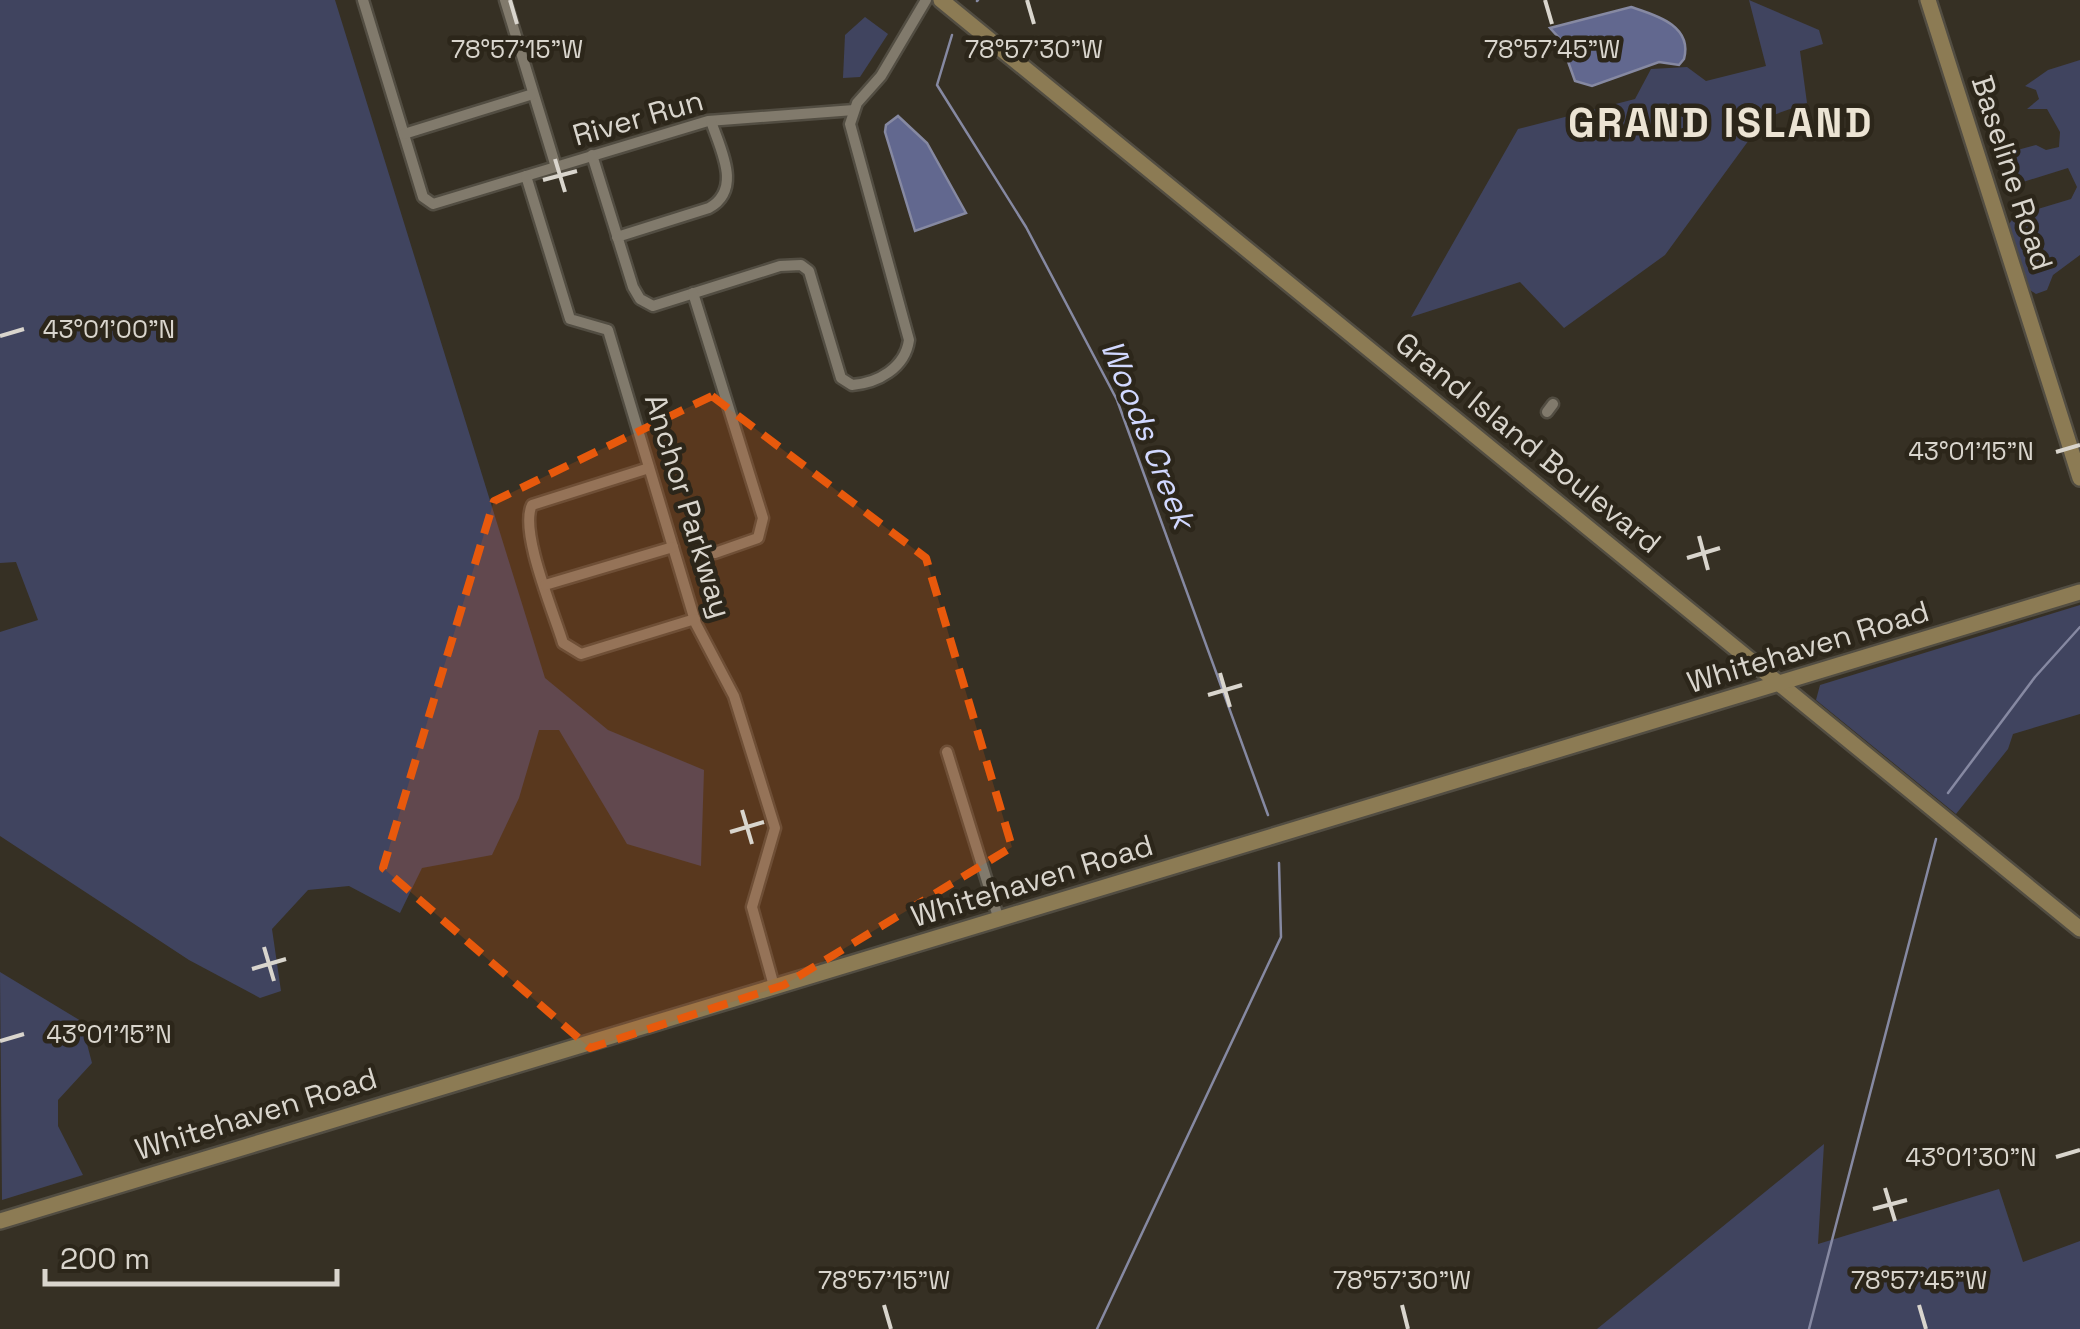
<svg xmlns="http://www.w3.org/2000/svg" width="2080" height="1329" viewBox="0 0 2080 1329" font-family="'Space Grotesk',sans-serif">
<rect width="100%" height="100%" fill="#363024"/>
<g fill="#40445f">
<polygon points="0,0 335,0 545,678 608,730 704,770 701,866 627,844 559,730 539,730 519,798 492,855 422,868 400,913 349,886 308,890 272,929 281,991 260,998 189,960 0,836 0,632 38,620 16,562 0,563"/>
<polygon points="1749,0 1819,30 1823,44 1800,51 1807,103 1765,118 1665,255 1564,328 1520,282 1411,317 1518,129 1635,99 1651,69 1687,67 1706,81 1766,66"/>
<polygon points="865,17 888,34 860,77 843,78 845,35"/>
<polygon points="2080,60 2080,255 2053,275 2047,290 2036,294 2030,290 2009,224 2015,216 2071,199 2077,187 2068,168 2007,187 1995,156 2036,145 2046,150 2059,147 2060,132 2047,109 2027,109 2039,99 2036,90 2025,86 2048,70"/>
<polygon points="2080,605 2080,714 2013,734 2008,749 1956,814 1816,700 1820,685"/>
<polygon points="0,972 81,1021 92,1063 58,1100 58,1126 83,1175 2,1200"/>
<polygon points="1824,1144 1818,1244 1999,1189 2023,1262 2080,1241 2080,1329 1597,1329"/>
</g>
<g fill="#62688f" stroke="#8689a2" stroke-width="2.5">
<path d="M1631,7C1655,15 1693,25 1684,59L1679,65L1659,62L1592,86L1575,81L1560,39L1550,28Z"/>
<polygon points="898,116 927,143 966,213 915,231 885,132 886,125"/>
</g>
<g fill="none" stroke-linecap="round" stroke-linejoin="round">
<g stroke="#8689a2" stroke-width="2.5">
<polyline points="977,1 978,0"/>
<polyline points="952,35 937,85 1026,227 1117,400 1268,815"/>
<polyline points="1948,793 2035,677 2080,627"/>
<polyline points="1097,1329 1281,937 1279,863"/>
<polyline points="1809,1329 1936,839"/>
</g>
<g stroke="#524d42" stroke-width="15">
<g id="street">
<polyline points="363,0 423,197 433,204 708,121 854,110"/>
<polyline points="505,0 556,167"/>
<polyline points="404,134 533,94"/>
<path d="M592,155L633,287L640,299L653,306L780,266L801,265L809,271L841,378L852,385C878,383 905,368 909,340L850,124L857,103L881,76L926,0"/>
<polyline points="526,176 570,319 608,330 696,624 734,696 775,828 752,907 774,986"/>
<path d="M617,237L709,208C743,189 720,149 711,121"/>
<polyline points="693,293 763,518 758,538 715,553"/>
<polyline points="1547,412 1553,404"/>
<path d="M649,468L532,505C519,531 554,613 563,643L581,654L695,619"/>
<polyline points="545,585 673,547"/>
<polyline points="947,752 999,920"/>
</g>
</g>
<g stroke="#524d42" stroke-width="20">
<g id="secondary">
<polyline points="941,0 2080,929"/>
<polyline points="1928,0 2080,478"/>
<polyline points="0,1221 2080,592"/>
</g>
</g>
<use href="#street" stroke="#817a6c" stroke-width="10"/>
<use href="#secondary" stroke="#8c7b54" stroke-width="15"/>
</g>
<path fill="#e8590c" fill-opacity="0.2" stroke="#e8590c" stroke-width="8" stroke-dasharray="20 12" stroke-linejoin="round" d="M712,396L926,558L1012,847L784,985L590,1048L383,868L494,501Z"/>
<path fill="none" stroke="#d9d5cd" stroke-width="4" d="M510,0L517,24M1027,0L1034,24M1545,0L1552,24M555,159L565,192M543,180L577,171M0,336L24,329M2056,452L2080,445M1699,536L1708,570M1687,558L1720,548M1220,673L1230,707M1208,695L1242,685M742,810L752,844M730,832L764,822M264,947L274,981M252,969L286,959M0,1041L24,1034M2056,1157L2080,1150M1885,1188L1895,1221M1873,1209L1907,1200M884,1305L891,1329M1402,1305L1408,1329M1919,1305L1926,1329"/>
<g text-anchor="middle" stroke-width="9" stroke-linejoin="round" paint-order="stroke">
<g font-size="30" fill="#d9d5cd" stroke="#2c261a">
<text transform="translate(638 118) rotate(-16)" y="10">River Run</text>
<text transform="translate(2012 173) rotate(72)" y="10">Baseline Road</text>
<text transform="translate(1528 443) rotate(39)" y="10">Grand Island Boulevard</text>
<text transform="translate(688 506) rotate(73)" y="10">Anchor Parkway</text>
<text transform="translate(1808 647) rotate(-17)" y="10">Whitehaven Road</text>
<text transform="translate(1032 881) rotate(-17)" y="10">Whitehaven Road</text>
<text transform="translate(256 1114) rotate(-17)" y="10">Whitehaven Road</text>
</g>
<g font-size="32" font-style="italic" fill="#d1d8ff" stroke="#2c261a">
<text transform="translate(1148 434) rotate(68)" y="11">Woods Creek</text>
</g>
<g font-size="40" font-weight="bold" letter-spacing="2.5" fill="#ece4d4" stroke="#2c261a">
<text x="1721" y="137">GRAND ISLAND</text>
</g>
</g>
<g font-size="25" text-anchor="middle" fill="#d9d5cd" stroke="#2c261a" stroke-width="9" stroke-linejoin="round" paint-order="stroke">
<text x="517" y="58">78°57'15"W</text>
<text x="1034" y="58">78°57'30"W</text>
<text x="1552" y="58">78°57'45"W</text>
<text x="109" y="338">43°01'00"N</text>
<text x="1971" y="460">43°01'15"N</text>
<text x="109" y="1043">43°01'15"N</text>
<text x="1971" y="1166">43°01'30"N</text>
<text x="884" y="1289">78°57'15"W</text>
<text x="1402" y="1289">78°57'30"W</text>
<text x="1919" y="1289">78°57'45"W</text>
</g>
<path d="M45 1269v15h292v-15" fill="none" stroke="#d9d5cd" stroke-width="5"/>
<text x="60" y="1269" font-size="30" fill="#d9d5cd" stroke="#2c261a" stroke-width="8" paint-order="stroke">200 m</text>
</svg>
